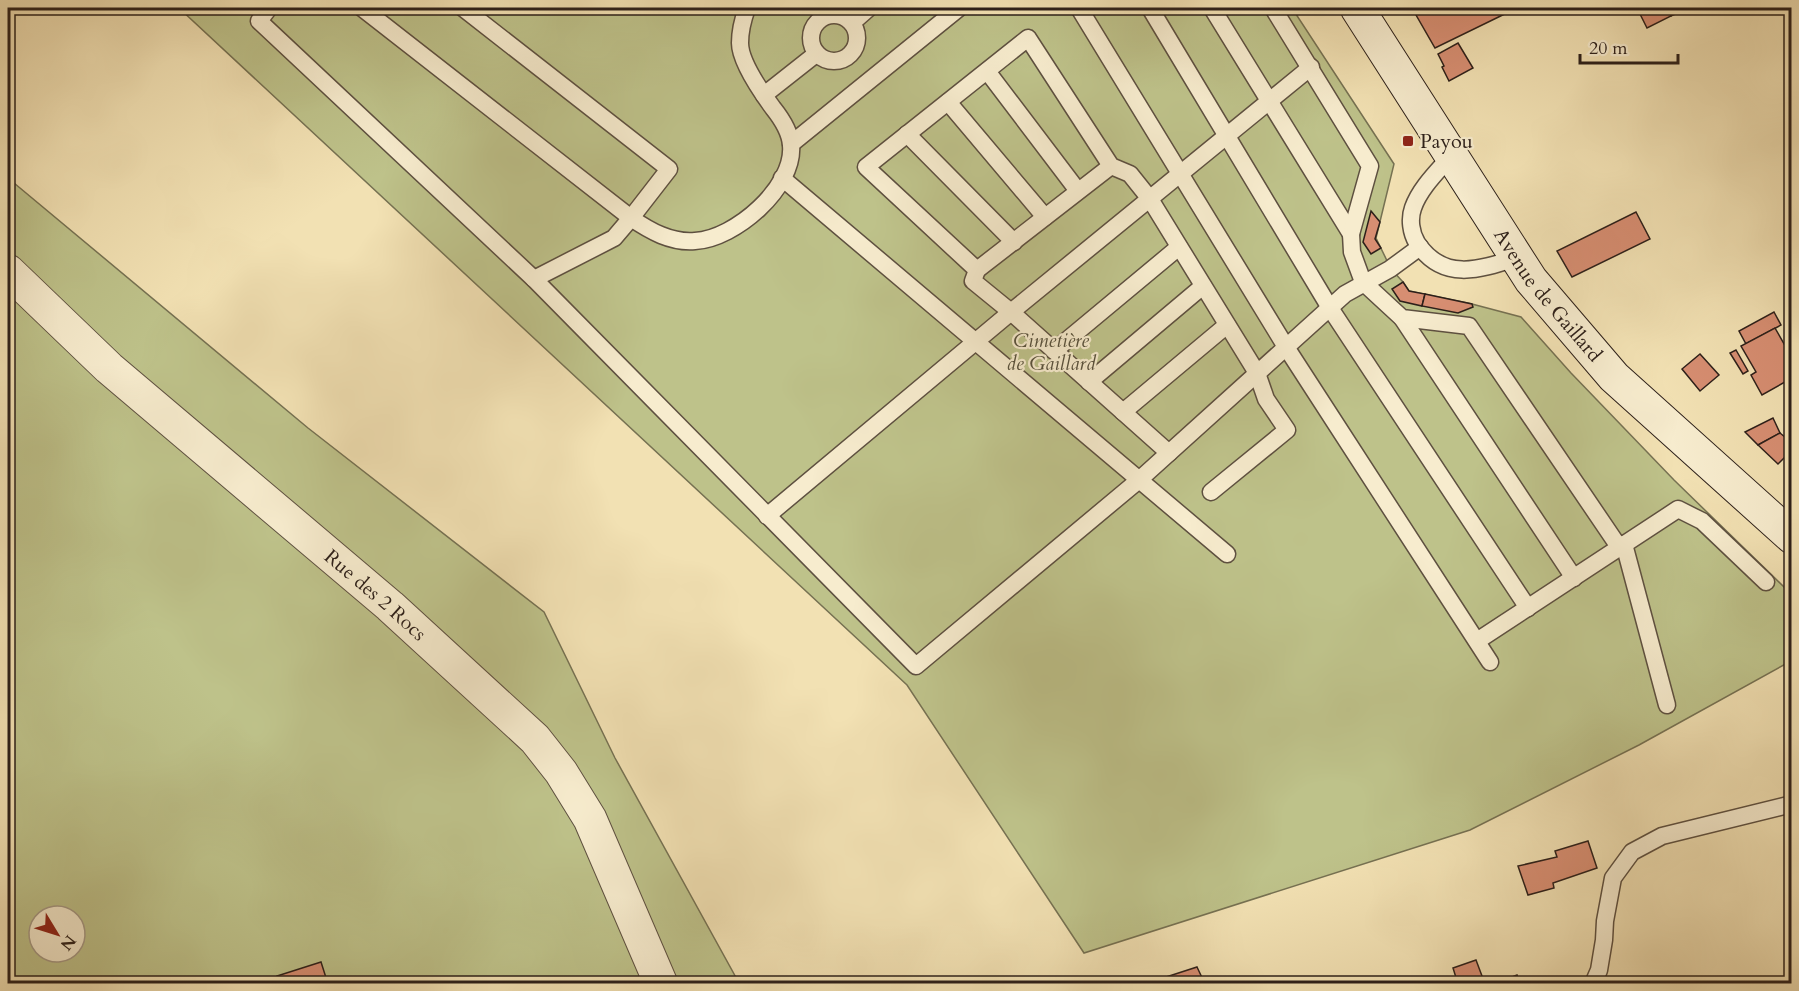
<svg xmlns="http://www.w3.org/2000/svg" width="1799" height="991" viewBox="0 0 1799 991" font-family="Cardo,serif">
<rect width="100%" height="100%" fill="#f2e1b3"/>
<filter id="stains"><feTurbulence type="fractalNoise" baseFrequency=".00333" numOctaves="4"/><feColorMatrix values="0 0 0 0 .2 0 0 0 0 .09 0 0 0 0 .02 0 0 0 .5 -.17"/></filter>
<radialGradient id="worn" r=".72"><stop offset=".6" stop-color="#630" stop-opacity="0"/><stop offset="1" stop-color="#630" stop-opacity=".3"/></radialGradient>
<g fill="#bec28a" stroke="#767152" stroke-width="1.5" fill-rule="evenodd">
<polygon points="179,8 1292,8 1394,164 1376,238 1391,269 1403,282 1409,291 1472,304 1521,317 1571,373 1674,480 1784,587 1791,597 1791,661 1639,745 1470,830 1084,953 907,685"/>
<path d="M8,178L308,428L544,612L615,758L739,983H8ZM39,916H75V952H39Z"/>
</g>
<g fill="#d78e72" stroke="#2d201a" stroke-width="1.5">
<polygon points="1412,8 1517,8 1435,48"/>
<polygon points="1637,8 1667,8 1671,16 1647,28"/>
<polygon points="1667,8 1677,8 1680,12 1671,16"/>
<polygon points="1458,43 1473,68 1449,81 1442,67 1444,66 1438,54"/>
<polygon points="1371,211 1380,222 1375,239 1381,248 1371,254 1363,242"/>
<polygon points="1636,212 1650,239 1572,277 1557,251"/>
<polygon points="1403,282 1409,291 1425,294 1422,306 1400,301 1392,289"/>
<polygon points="1425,294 1472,304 1473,307 1458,313 1422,306"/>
<polygon points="1774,312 1781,325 1746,344 1739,331"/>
<polygon points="1775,328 1792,358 1792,378 1762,395 1751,375 1756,372 1741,346"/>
<polygon points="1736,350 1748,371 1743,374 1730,353"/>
<polygon points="1700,354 1719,375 1700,391 1682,369"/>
<polygon points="1773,418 1780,433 1758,445 1745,432"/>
<polygon points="1780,433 1792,443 1792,450 1778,464 1758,445"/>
<polygon points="1588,841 1597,868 1553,883 1554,888 1528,895 1518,866 1557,857 1555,851"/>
<polygon points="1476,960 1485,984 1458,984 1453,968"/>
<polygon points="321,962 328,984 279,984 277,976"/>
<polygon points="1197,967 1205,984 1165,984 1163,978"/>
<polygon points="1517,975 1520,984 1494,984"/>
</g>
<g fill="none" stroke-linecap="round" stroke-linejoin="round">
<g stroke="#5e5040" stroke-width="19">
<g id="lane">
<polyline points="269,8 259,21 534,279 916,666 1139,480 1345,294 1390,269 1420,247"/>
<path d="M362,8L631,218C650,231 671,243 695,241C735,239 795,187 791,145C790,132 781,118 773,108C762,93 740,62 740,43C740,31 743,19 747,8"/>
<polyline points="463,8 669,169 631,218 614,238 534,279"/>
<polyline points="1079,8 1286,347 1490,662"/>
<polyline points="1150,8 1330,308 1528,608"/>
<polyline points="1212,8 1351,234"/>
<polyline points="1273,8 1370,166 1351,234 1352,252 1363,282 1402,318 1469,326 1619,547"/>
<circle cx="834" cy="38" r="23"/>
<polyline points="852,23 869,8"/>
<polyline points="987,71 1078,191"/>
<polyline points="764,95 816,54"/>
<polyline points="948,102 1045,217"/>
<polyline points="907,134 1014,242"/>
<polyline points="791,144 959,8"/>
<path d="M1451,156C1438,171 1420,188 1413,208C1409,219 1411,233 1417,243C1443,282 1479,270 1516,258"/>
<polyline points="782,178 1227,554"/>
<polyline points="977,270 1111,166"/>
<polyline points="1402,318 1574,578"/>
<polyline points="1054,351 1179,247"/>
<polyline points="1089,382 1203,286"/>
<polyline points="1123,412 1227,325"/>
<polyline points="1169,453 1011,312 973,281 977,270 866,167 1028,38 1111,166 1130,174 1150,199 1257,373 1266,399 1287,430 1211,492"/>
<polyline points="767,516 1011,312 1311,67"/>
<polyline points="1624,544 1667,705"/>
<polyline points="1477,641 1678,509 1702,521 1766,582"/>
<polyline points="1593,984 1599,970 1604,940 1605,921 1613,878 1632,852 1662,836 1792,804"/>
</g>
</g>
<g stroke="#5e5040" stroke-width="35">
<g id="street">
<path id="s1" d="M8,271L109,368L390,606L535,739L561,772L590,819L661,984"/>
</g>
</g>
<g stroke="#2d201a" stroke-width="35">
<g id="secondary">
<path id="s2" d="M1357,8L1531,280L1614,377L1792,537"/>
</g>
</g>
<use href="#lane" stroke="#f7ecce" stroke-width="16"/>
<use href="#street" stroke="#f7ecce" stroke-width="33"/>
<use href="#secondary" stroke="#f7ecce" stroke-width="33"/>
</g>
<rect fill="#8f2418" stroke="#f7ecce" stroke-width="2" x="1402" y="135" width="12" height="12" rx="3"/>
<g text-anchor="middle" stroke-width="4.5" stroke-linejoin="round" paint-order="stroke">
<g font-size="20" fill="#2d201a" stroke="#f7ecce" text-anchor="start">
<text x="1420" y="148">Payou</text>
</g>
<g font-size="20" fill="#2d201a" stroke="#f7ecce">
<text dy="7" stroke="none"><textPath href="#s2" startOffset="345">Avenue de Gaillard</textPath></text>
<text dy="7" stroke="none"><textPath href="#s1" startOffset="490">Rue des 2 Rocs</textPath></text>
</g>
<g font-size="20" font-style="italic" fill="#58513c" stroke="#f7ecce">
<text x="1051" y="347">Cimetière<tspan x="1051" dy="23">de Gaillard</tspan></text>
</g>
</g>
<rect width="1799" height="991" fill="none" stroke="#f2e1b3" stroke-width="30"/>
<rect x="9" y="9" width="1781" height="973" fill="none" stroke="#2d201a" stroke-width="3"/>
<rect x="15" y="15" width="1769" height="961" fill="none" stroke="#2d201a" stroke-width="1.5"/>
<g transform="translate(57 934) rotate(128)"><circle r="28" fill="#f7ecce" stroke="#a69a86" stroke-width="1.5"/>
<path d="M0-4.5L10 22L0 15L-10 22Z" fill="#8f2418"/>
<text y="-9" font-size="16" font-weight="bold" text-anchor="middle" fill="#2d201a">N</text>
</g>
<path d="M1580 54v9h98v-9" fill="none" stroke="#2d201a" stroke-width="3"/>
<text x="1589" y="54" font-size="18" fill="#2d201a" stroke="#f7ecce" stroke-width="4.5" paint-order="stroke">20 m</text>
<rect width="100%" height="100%" filter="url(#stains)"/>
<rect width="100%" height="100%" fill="url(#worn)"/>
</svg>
